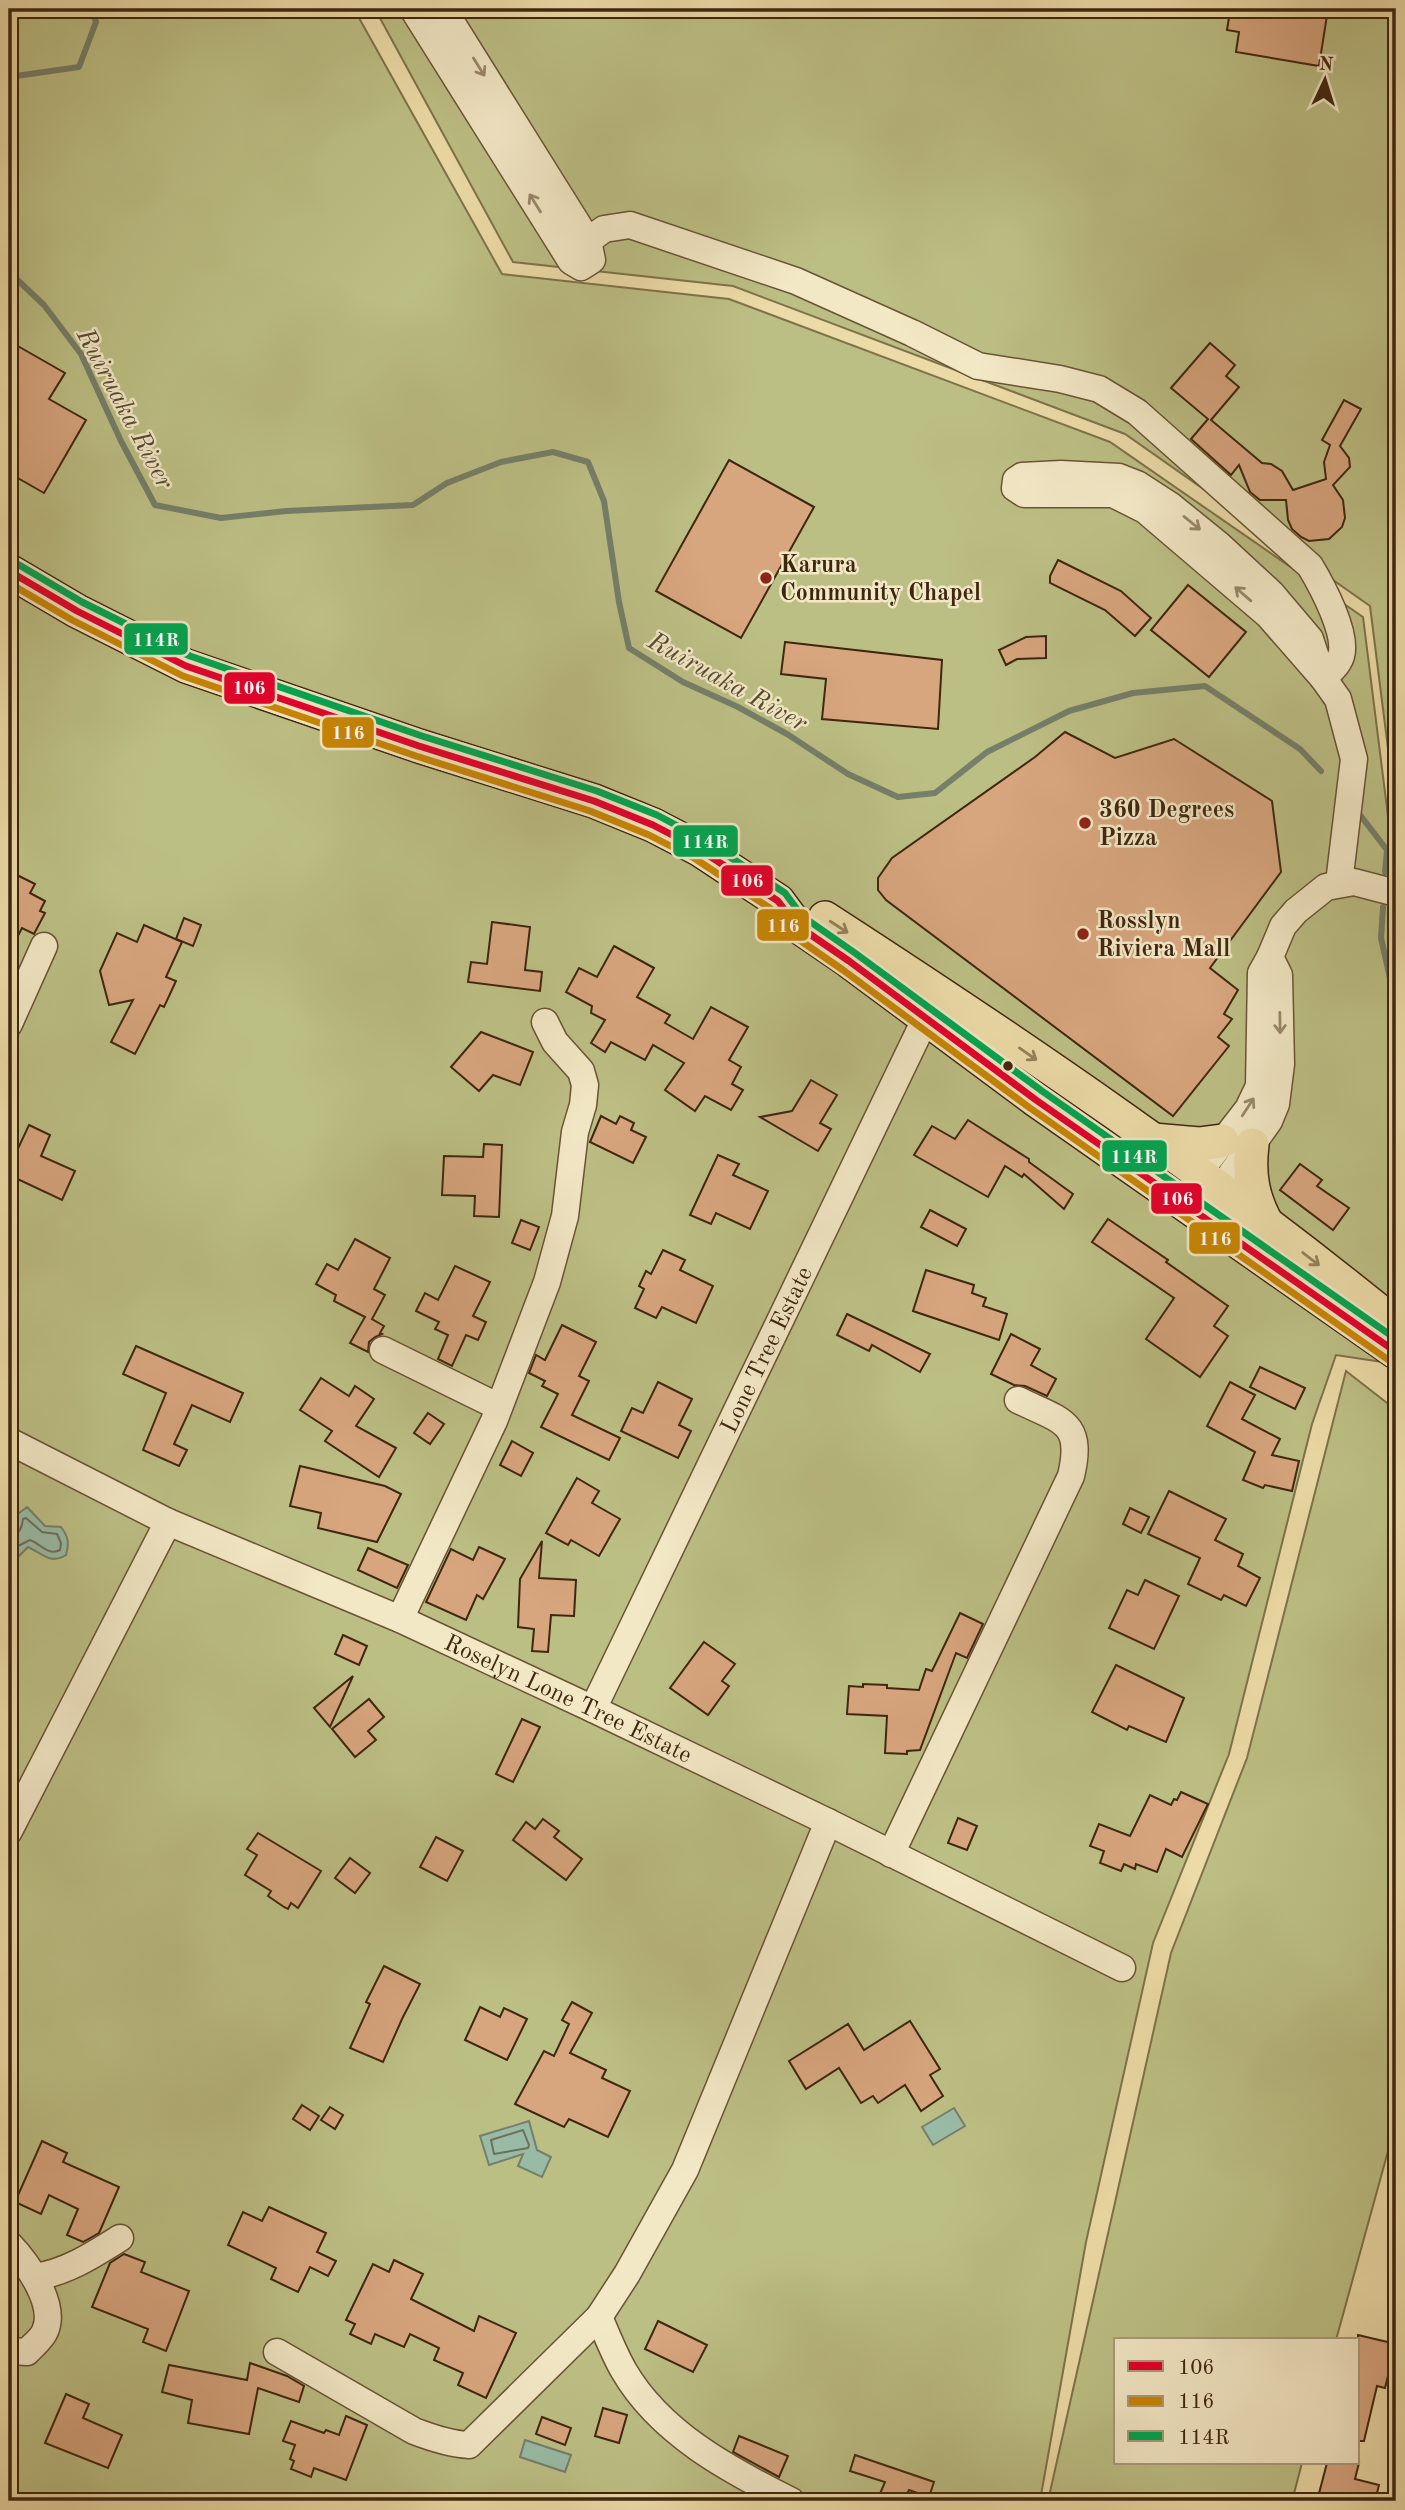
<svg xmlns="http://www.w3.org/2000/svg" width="1405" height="2510" viewBox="0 0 1405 2510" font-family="'Old Standard TT',serif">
<rect width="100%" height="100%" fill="#ecdba7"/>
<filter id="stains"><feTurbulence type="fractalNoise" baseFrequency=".00286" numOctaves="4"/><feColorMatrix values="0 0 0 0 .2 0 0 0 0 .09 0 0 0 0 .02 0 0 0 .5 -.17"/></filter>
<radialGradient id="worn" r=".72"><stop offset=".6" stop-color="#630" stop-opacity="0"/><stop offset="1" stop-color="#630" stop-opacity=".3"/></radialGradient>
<g fill="#bcbf84" stroke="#7e724a" stroke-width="2">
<polygon points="9,9 354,9 502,274 729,299 1110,442 1363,617 1396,880 1396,1364 1336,1355 1312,1424 1229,1754 1153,1943 1086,2242 1040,2501 9,2501"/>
<polygon points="375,9 1396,9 1396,812 1370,606 1125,434 733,286 513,262"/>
<polygon points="1346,1371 1396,1410 1396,2133 1393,2133 1336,2340 1116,2340 1116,2463 1302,2463 1292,2501 1048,2501 1171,1953 1247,1758"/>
</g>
<g fill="#99bba6" stroke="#757f6a" stroke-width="2">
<path d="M27,1507L45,1526L61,1527C69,1537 69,1544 66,1555C50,1565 42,1553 28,1547L18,1557L9,1548V1532L15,1525L14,1517Z"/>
<polygon points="954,2108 965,2126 933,2145 922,2127"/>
<polygon points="529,2121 537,2150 551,2157 542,2177 518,2166 523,2154 489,2165 480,2136"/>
<polygon points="525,2440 571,2455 565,2472 520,2457"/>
</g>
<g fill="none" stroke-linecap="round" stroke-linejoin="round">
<g stroke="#6c705a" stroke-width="2">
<path d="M9,1536C19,1536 22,1528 23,1519L26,1518L42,1532L57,1534L61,1543L60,1550C48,1556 41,1544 30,1540L18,1546L9,1544"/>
<polygon points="523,2130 529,2145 528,2148 494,2154 491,2140"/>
</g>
<g stroke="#757f6a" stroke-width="6">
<polyline points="9,77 79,67 96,22 92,9"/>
<polyline points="9,272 44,305 81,354 121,441 155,505 221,518 286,511 413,505 447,483 501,462 553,452 588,462 604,501 619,602 629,648 683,682 738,707 787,734 848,774 898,797 935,793 987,752 1069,711 1133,693 1205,686 1300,749 1321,771"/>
<polyline points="1357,811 1387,850 1385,872"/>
<polyline points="1383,907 1381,938 1396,1005"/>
</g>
</g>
<g fill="#d7a57e" stroke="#3f260f" stroke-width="2">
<polygon points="1243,9 1328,9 1319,66 1236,52 1239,32 1227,30 1230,11 1242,13"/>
<polygon points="9,341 65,373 49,399 86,420 44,493 9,473"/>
<polygon points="1210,343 1235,365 1226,376 1239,387 1211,420 1262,463 1271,464 1282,471 1293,490 1326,479 1324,462 1330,445 1322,440 1344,400 1361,409 1340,446 1349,458 1350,467 1333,485 1343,500 1345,518 1342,527 1329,539 1309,541 1301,537 1292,529 1288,520 1286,500 1260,500 1250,492 1239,465 1231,475 1191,439 1208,419 1171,388"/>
<polygon points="729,460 814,507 741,638 656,591"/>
<polygon points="1058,560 1121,591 1151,618 1135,636 1105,610 1050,583 1050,576"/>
<polygon points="1188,585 1246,632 1209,677 1151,630"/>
<polygon points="1046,636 1046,658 1017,659 1006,665 999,650 1026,637"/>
<polygon points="785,642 942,660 938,729 822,719 826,679 781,674"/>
<polygon points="1065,732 1115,758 1174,739 1272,801 1281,872 1210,968 1238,990 1224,1014 1232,1019 1218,1037 1229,1046 1173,1116 886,900 878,890 878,878 892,858 1035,757"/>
<polygon points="9,871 35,884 30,893 45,901 40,911 45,913 34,934 22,928 9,953"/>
<polygon points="184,918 201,925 193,946 176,939"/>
<polygon points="492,922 530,927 525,970 542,972 540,991 468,982 471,962 487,964"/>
<polygon points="144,925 182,942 166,977 176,981 164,1007 160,1005 135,1054 111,1042 133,1000 109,1005 100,971 117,933 137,942"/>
<polygon points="614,946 654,968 637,997 670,1015 665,1023 693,1039 711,1007 748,1027 729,1060 741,1067 732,1084 743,1090 731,1110 705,1096 695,1111 665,1090 684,1063 653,1045 645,1060 611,1042 605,1052 591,1043 605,1020 591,1013 592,1006 566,992 579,968 597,977"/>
<polygon points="481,1032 533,1052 520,1085 493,1075 479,1091 451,1067"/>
<polygon points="811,1080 837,1095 820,1123 831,1129 818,1151 760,1117 792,1111"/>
<polygon points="601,1116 616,1124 620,1116 634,1123 631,1130 646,1137 633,1163 590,1142"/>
<polygon points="968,1120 1029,1159 1029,1162 1073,1194 1064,1209 1024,1174 1022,1177 1005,1166 988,1197 914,1155 932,1126 955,1139"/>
<polygon points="29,1125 50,1135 41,1156 75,1171 62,1200 9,1175 9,1155 14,1157"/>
<polygon points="484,1144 502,1145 499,1217 474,1216 475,1196 442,1195 444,1156 483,1157"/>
<polygon points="718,1155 739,1164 733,1175 768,1191 750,1229 716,1213 711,1224 690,1215"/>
<polygon points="1300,1164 1322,1180 1317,1186 1349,1208 1333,1230 1280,1190"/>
<polygon points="930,1210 966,1229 957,1246 921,1227"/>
<polygon points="1108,1219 1168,1260 1166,1262 1228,1306 1214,1326 1228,1336 1200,1377 1146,1339 1174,1298 1092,1242"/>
<polygon points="521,1220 539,1227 530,1250 512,1243"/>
<polygon points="355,1239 390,1258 374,1289 385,1295 372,1319 384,1326 380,1333 382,1334 375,1337 369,1342 368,1352 350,1343 365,1317 334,1301 336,1295 316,1284 327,1264 338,1270"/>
<polygon points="663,1250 685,1260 680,1270 713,1286 696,1323 662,1307 656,1318 635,1308 644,1289 639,1286 646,1271 651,1274"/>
<polygon points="455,1266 490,1282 473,1316 486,1322 478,1340 466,1335 452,1366 438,1359 448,1335 435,1329 439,1322 416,1311 425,1293 438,1300"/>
<polygon points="926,1270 974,1285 972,1293 986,1298 983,1306 1007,1314 999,1340 913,1311"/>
<polygon points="847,1314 930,1354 920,1372 872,1345 869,1351 837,1335"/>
<polygon points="562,1325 596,1342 579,1376 589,1381 572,1415 620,1438 609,1460 541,1427 558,1394 542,1386 545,1381 529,1373 536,1355 545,1360"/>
<polygon points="1011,1334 1040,1349 1031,1365 1056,1379 1047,1396 1025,1386 1014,1385 991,1374"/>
<polygon points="136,1346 243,1393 230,1422 192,1405 174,1444 187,1450 179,1466 143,1450 166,1393 123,1374"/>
<polygon points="1260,1367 1305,1388 1295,1409 1250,1387"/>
<polygon points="321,1378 349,1396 355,1386 374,1399 356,1426 396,1448 379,1477 325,1441 332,1431 300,1410"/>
<polygon points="658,1382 692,1399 679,1425 691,1431 678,1458 621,1431 632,1408 643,1413"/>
<polygon points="1230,1382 1255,1395 1242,1419 1280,1439 1272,1455 1299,1461 1292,1491 1265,1485 1263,1488 1243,1480 1255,1452 1207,1426"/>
<polygon points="428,1413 444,1424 430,1444 414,1433"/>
<polygon points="512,1441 533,1453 521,1476 500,1465"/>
<polygon points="300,1466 385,1486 401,1494 377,1542 318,1528 321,1513 290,1506"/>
<polygon points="577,1478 599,1491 592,1503 620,1519 599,1556 571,1540 568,1545 546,1533"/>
<polygon points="1169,1491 1226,1519 1215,1540 1243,1554 1238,1566 1260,1578 1246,1606 1224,1595 1221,1600 1188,1584 1200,1558 1148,1534"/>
<polygon points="1130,1508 1149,1517 1141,1533 1123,1524"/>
<polygon points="542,1541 539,1578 576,1580 574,1616 551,1615 548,1652 532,1651 534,1629 518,1627 520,1579"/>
<polygon points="479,1547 505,1559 483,1599 477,1595 466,1620 426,1602 451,1549 473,1560"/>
<polygon points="368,1548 408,1565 397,1588 358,1570"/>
<polygon points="1145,1580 1179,1596 1154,1649 1109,1628 1127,1590 1138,1595"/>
<polygon points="960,1613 983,1624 967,1658 956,1653 920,1750 907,1751 907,1754 885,1753 887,1716 847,1714 849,1686 863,1687 863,1684 887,1685 887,1688 919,1690 926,1669 932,1671"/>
<polygon points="343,1635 367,1646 359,1665 335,1654"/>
<polygon points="704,1642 735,1664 722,1681 729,1686 708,1715 670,1688"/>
<polygon points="1116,1665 1184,1698 1166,1742 1129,1726 1127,1730 1092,1712"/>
<polygon points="353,1676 330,1727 314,1708"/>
<polygon points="369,1699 384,1717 368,1731 376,1740 355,1757 332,1729"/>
<polygon points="522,1719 540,1727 513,1782 496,1774"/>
<polygon points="1181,1792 1208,1804 1182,1857 1166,1849 1157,1872 1136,1864 1135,1869 1124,1864 1121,1871 1100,1863 1104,1851 1090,1846 1099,1824 1130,1836 1150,1795 1171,1805 1174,1799 1177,1800"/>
<polygon points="958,1818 977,1826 967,1850 948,1843"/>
<polygon points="543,1819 559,1831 554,1837 582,1859 566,1880 513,1840 526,1822 535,1829"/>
<polygon points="258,1833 321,1871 298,1908 291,1903 288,1909 284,1907 268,1896 271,1891 245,1875 257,1855 247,1849"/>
<polygon points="436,1837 463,1851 447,1881 420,1867"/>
<polygon points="350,1858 370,1873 355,1893 335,1878"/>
<polygon points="384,1966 420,1984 402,2019 383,2062 350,2048 370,2004 366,2002"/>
<polygon points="572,2002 592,2013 570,2053 606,2070 602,2078 630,2091 608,2137 569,2119 564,2127 515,2104 544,2051 554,2056 569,2024 562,2020"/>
<polygon points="480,2007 500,2017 504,2008 527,2019 507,2060 465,2040"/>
<polygon points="910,2021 940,2069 930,2075 943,2096 921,2111 905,2085 878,2103 873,2096 861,2103 839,2068 806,2089 789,2061 848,2024 864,2050"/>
<polygon points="302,2105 319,2116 310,2130 293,2119"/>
<polygon points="330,2107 343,2115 335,2129 321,2120"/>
<polygon points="42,2141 67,2153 63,2162 119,2187 99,2233 83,2242 67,2235 78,2209 49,2195 41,2214 15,2202"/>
<polygon points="269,2207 326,2233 317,2252 336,2261 328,2276 310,2267 298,2292 271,2279 276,2268 228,2245 243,2212 262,2221"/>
<polygon points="124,2254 145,2262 141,2272 189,2291 166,2351 143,2342 148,2329 92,2307 110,2263"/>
<polygon points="394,2260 423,2274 411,2299 474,2331 479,2316 516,2333 486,2398 458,2385 463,2373 434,2360 439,2348 410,2334 404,2347 375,2334 371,2344 350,2334 355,2324 346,2320 373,2264 389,2272"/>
<polygon points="658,2321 707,2345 693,2372 645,2349"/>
<polygon points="1358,2335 1396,2344 1385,2388 1377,2386 1364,2441 1358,2441"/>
<polygon points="250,2363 287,2376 304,2386 299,2402 258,2388 249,2434 188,2423 192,2400 162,2392 169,2365 247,2380"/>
<polygon points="66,2394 89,2404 83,2418 122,2435 108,2468 45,2443"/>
<polygon points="603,2408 627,2415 619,2443 595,2436"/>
<polygon points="346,2416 367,2425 346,2480 314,2468 311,2477 291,2469 294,2461 290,2459 295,2445 283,2441 291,2421 324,2433 326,2430 339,2435"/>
<polygon points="542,2417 571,2428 565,2445 536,2434"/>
<polygon points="739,2436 788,2456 779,2477 733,2452"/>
<polygon points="855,2455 934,2482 929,2497 909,2490 904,2501 892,2501 879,2496 885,2482 850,2471"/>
<polygon points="1327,2463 1359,2463 1355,2479 1379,2485 1375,2501 1317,2501"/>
</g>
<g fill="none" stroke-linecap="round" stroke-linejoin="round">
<g stroke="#6a5335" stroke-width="29">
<g id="minor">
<polyline points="413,9 571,261 581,267 592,260 588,241 443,9"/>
<path d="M588,241L604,229L630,225L796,281L912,333L978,366L1060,379L1099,389L1137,412L1310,566C1322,586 1348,634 1341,656C1338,665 1330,672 1323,678"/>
<polyline points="1323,678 1310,639 1271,593 1218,544 1171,506 1137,484 1119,477 1061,474 1022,476 1016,480 1015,488 1024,494 1113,494 1145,510 1268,615 1323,678 1338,699 1354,759 1339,883"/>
<polyline points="9,1024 44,946"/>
<polyline points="1210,1158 1248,1109 1259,1086 1261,973 1270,957 1283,926 1296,911 1326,887 1354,882 1396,893"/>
<polyline points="1209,1205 1269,1121 1276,1104 1281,1064 1279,975 1270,957"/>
<polyline points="383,1350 499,1407"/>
<path id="s1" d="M9,1441L168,1522L400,1619L593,1709L828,1822L1122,1968"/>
<polyline points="400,1619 494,1421 547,1282 565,1216 575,1132 583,1105 585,1085 581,1071 555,1042 545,1022"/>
<path id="s2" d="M593,1709L934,1001"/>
<polyline points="9,1831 168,1522"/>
<path d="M891,1854L1071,1476C1084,1421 1061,1421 1018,1400"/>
<path d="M9,2244C27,2263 57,2304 45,2331C42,2339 32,2346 27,2352L9,2351"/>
<path d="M35,2277C67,2272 93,2255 120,2238"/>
<path d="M599,2317C607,2335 614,2354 624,2371C660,2433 729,2470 791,2501"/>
<path d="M277,2352L414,2431C432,2438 450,2444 469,2445L599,2317L627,2274L685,2170L828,1822"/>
</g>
</g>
<g stroke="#3f260f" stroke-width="36">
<g id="major">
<polyline points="9,571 77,611 186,666 419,746 594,801 653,825 699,849 778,901 795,924 849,961 1036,1100 1396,1352"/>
<path d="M825,918C1021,1045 1215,1177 1396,1325"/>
<polyline points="1153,1140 1199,1144 1222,1141"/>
<path d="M1252,1145C1248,1176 1253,1199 1268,1226"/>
</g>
</g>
<use href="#minor" stroke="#f3e8c6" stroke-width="26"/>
<use href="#major" stroke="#ecdba7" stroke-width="33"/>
<g stroke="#f3e8c6" stroke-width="12">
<polyline id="bus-1" points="9,571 77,611 186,666 419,746 594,801 653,825 699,849 778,901 795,924 849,961 1036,1100 1396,1352"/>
</g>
<g stroke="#f3e8c6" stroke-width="12">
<polyline id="bus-2" points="9,583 72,620 183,676 416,756 590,811 649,835 694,858 771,909 788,932 843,970 1030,1108 1390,1361"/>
</g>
<g stroke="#f3e8c6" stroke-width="12">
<polyline id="bus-3" points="14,562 82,602 190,656 422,736 597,791 657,815 704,840 785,893 802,916 855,953 1042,1091 1396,1339"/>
</g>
<use href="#bus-1" stroke="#e4002b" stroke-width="7"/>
<use href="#bus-2" stroke="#c98604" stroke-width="7"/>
<use href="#bus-3" stroke="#00a651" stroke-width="7"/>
</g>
<defs><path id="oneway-shaft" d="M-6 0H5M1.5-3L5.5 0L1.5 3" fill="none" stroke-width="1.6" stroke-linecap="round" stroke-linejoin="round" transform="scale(1.75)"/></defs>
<g stroke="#99876a">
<use href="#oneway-shaft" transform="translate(479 67) rotate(58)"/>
<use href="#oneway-shaft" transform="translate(535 203) rotate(-122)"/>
<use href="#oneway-shaft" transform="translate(1192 523) rotate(39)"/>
<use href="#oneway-shaft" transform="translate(1243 594) rotate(-139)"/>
<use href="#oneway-shaft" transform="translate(1280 1023) rotate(89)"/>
<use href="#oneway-shaft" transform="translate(1248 1107) rotate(-57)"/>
</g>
<g stroke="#96805b">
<use href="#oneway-shaft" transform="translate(839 927) rotate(33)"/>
<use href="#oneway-shaft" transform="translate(1028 1054) rotate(35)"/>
<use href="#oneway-shaft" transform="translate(1311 1259) rotate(38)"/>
</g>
<g fill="#8f2418" stroke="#f3e8c6" stroke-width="2.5">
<circle cx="766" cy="578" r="7"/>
<circle cx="1085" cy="823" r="7"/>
<circle cx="1083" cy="934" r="7"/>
</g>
<circle fill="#3f260f" stroke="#f3e8c6" stroke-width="2.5" cx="1008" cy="1066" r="6"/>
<g text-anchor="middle" stroke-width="5" stroke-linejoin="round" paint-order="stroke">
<g font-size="24" font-weight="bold" fill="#3f260f" stroke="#f3e8c6" text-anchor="start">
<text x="780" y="572">Karura<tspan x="780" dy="28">Community Chapel</tspan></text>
<text x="1099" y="817">360 Degrees<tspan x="1099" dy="28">Pizza</tspan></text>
<text x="1097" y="928">Rosslyn<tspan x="1097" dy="28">Riviera Mall</tspan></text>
</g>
<g font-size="24" fill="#3f260f" stroke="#f3e8c6">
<text dy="8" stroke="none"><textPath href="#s2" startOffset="399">Lone Tree Estate</textPath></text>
<text dy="8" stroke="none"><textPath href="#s1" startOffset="616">Roselyn Lone Tree Estate</textPath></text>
</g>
<g font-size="26" font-style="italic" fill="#564b35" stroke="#f3e8c6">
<text transform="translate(126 408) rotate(62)" y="9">Ruiruaka River</text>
<text transform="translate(728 681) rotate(29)" y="9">Ruiruaka River</text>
</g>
</g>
<g stroke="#f3e8c6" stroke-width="2.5">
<rect x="123" y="622" width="66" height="34" rx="7" fill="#00a651"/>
<rect x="223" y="671" width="53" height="34" rx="7" fill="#e4002b"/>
<rect x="321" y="716" width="54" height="33" rx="7" fill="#c98604"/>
<rect x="672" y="824" width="67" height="34" rx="7" fill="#00a651"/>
<rect x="720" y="864" width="54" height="33" rx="7" fill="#e4002b"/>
<rect x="756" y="908" width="54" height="34" rx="7" fill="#c98604"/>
<rect x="1101" y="1139" width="67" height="34" rx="7" fill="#00a651"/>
<rect x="1150" y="1182" width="53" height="33" rx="7" fill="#e4002b"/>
<rect x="1188" y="1221" width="53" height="34" rx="7" fill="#c98604"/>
</g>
<g font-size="19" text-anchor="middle" font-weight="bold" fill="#fff">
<text x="156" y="646">114R</text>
<text x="249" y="694">106</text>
<text x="348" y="739">116</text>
<text x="705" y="848">114R</text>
<text x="747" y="887">106</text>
<text x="783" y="932">116</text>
<text x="1134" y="1163">114R</text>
<text x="1177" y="1205">106</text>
<text x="1215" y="1245">116</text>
</g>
<rect width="1405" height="2510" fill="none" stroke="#ecdba7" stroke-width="35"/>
<rect x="10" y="10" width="1384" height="2489" fill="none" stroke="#3f260f" stroke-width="3.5"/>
<rect x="18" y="18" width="1370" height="2475" fill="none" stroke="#3f260f" stroke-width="2"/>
<rect x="1114" y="2338" width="245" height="126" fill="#f3e8c6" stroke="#ab9a7d" stroke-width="2"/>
<rect x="1128" y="2361" width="35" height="10" fill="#e4002b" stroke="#ab9a7d" stroke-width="2"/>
<text x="1178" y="2374" font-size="21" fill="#3f260f">106</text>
<rect x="1128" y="2396" width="35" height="10" fill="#c98604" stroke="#ab9a7d" stroke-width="2"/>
<text x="1178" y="2408" font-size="21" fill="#3f260f">116</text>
<rect x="1128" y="2431" width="35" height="10" fill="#00a651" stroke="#ab9a7d" stroke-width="2"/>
<text x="1178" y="2444" font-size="21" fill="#3f260f">114R</text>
<g transform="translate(1325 80) rotate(4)" stroke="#f3e8c6" stroke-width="5" paint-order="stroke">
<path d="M0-5L12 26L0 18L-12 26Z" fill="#3f260f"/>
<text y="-10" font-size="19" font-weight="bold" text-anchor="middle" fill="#3f260f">N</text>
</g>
<rect width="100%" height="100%" filter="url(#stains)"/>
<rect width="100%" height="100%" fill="url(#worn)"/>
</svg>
